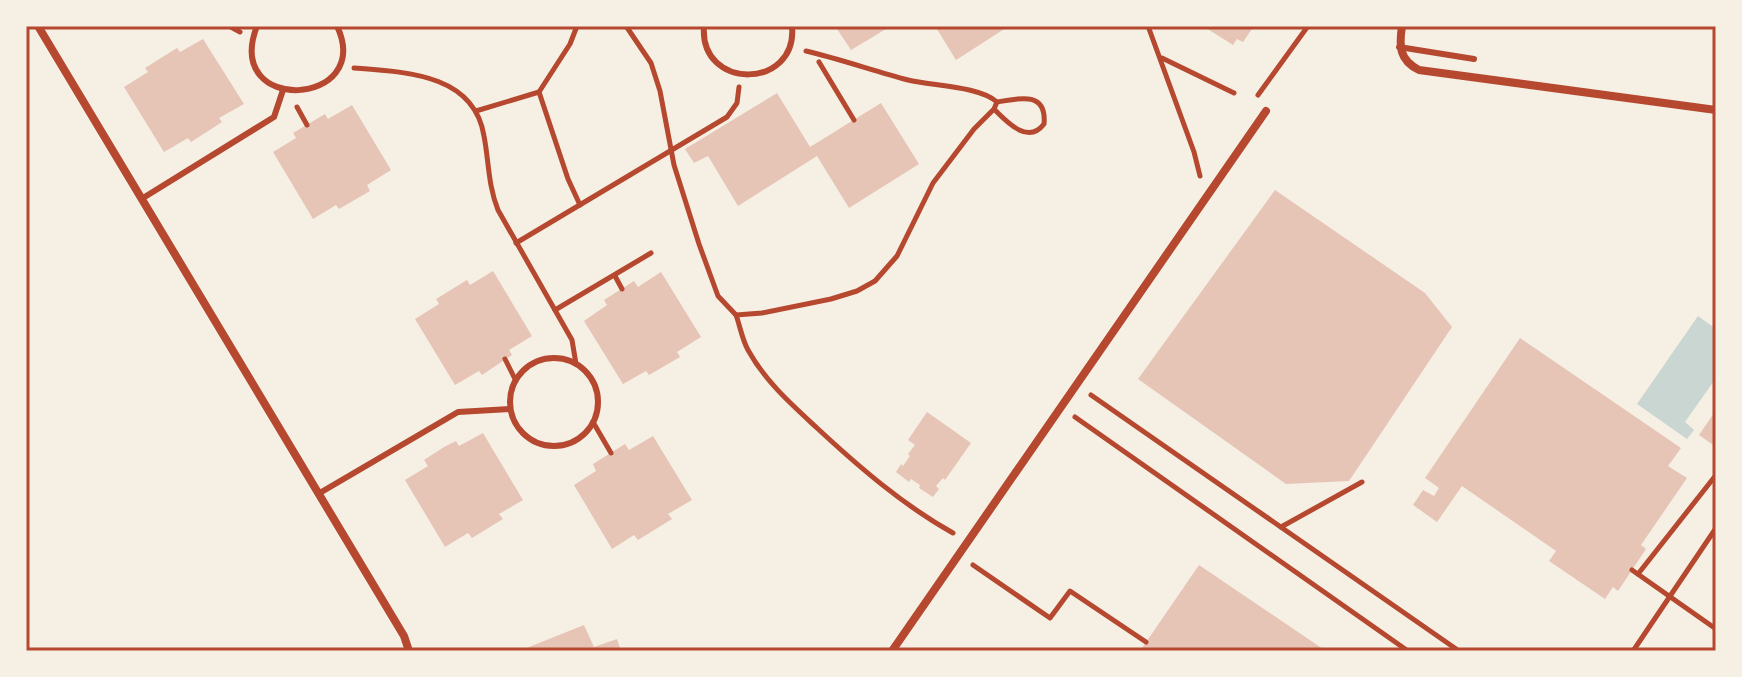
<svg xmlns="http://www.w3.org/2000/svg" width="1742" height="677" viewBox="0 0 1742 677" font-family="'Noto Sans',sans-serif">
<rect width="100%" height="100%" fill="#f6efe4"/>
<polygon fill="#c9d6d2" points="1698,316 1716,329 1716,378 1685,422 1694,430 1687,439 1637,404"/>
<g fill="#e6c5b7">
<polygon points="835,26 891,26 851,50"/>
<polygon points="935,26 1009,26 956,60"/>
<polygon points="1203,26 1254,26 1243,42 1237,39 1233,45"/>
<polygon points="203,39 244,104 219,118 222,122 191,142 188,138 164,152 124,87 148,72 145,68 177,48 180,52"/>
<polygon points="777,93 810,147 881,103 919,164 849,208 817,156 738,206 708,156 694,163 685,149"/>
<polygon points="352,105 391,170 367,185 370,191 339,209 336,205 313,219 273,152 296,138 293,133 325,114 328,119"/>
<polygon points="1275,190 1425,293 1452,327 1349,481 1286,484 1138,379"/>
<polygon points="493,271 532,336 509,350 512,355 482,375 479,371 455,385 415,319 439,304 436,299 467,280 470,285"/>
<polygon points="661,272 701,337 677,352 680,357 649,375 646,371 623,384 584,321 607,305 604,300 634,281 638,287"/>
<polygon points="1520,338 1681,448 1668,466 1687,478 1641,545 1646,549 1618,591 1613,587 1605,599 1549,561 1556,551 1462,486 1437,522 1413,505 1423,490 1434,496 1439,488 1425,478"/>
<polygon points="1716,410 1716,447 1699,435"/>
<polygon points="927,412 971,443 945,480 943,478 936,486 939,489 933,497 919,488 920,485 911,479 909,482 896,472 901,464 903,466 910,456 908,454 915,445 908,440"/>
<polygon points="483,433 523,500 499,514 503,519 472,538 468,533 445,547 405,480 428,466 424,460 444,447 456,441 459,446"/>
<polygon points="653,436 692,500 668,514 672,519 638,540 634,535 612,549 574,485 596,471 593,464 625,444 629,450"/>
<polygon points="1199,565 1326,651 1140,651"/>
<polygon points="584,625 594,647 617,639 621,651 519,651"/>
</g>
<g fill="none" stroke-linecap="round" stroke-linejoin="round">
<g stroke="#b5482f" stroke-width="5">
<polyline points="229,26 240,32"/>
<path d="M626,26L651,63L660,91L674,165L699,244L718,296L736,315L762,313L831,299L857,291L875,281L897,256L933,183L974,129L994,109L997,102C1019,98 1047,91 1044,124C1028,145 1007,122 994,109"/>
<polyline points="1148,26 1194,152 1200,176"/>
<path d="M806,51C840,59 874,71 908,80C932,86 979,86 997,102"/>
<polyline points="1162,58 1234,93"/>
<polyline points="819,62 854,120"/>
<path d="M354,68C406,72 474,74 484,136C489,162 488,185 498,210L572,340L576,364"/>
<polyline points="539,92 570,44 577,26"/>
<polyline points="1258,95 1308,26"/>
<polyline points="297,107 307,125"/>
<polyline points="476,111 539,92 568,179 580,205"/>
<polyline points="516,243 727,117 737,103 739,87"/>
<polyline points="615,276 622,289"/>
<polyline points="555,310 651,253"/>
<path d="M736,315C740,326 742,339 748,350C765,381 791,404 817,428C859,467 903,505 953,533"/>
<polyline points="505,359 515,379"/>
<polyline points="1091,395 1459,651"/>
<polyline points="1075,417 1408,651"/>
<polyline points="593,422 611,453"/>
<polyline points="1281,527 1362,482"/>
<polyline points="973,565 1050,618 1070,591 1146,642"/>
<polyline points="1632,570 1716,629"/>
<polyline points="1638,574 1716,475"/>
<polyline points="1633,651 1716,528"/>
</g>
<g stroke="#b5482f" stroke-width="6">
<path d="M257,26C222,116 375,107 337,26"/>
<path d="M704,26C699,91 798,90 792,26"/>
<polyline points="1399,47 1474,59"/>
<polyline points="143,198 274,117 283,90"/>
<circle cx="554" cy="402" r="44"/>
<polyline points="318,494 458,412 510,409"/>
</g>
<g stroke="#b5482f" stroke-width="8">
<polyline points="38,26 404,636 409,651"/>
<path d="M1402,26C1399,46 1399,60 1419,70L1716,110"/>
<polyline points="892,651 1266,111"/>
</g>
</g>
<rect width="1742" height="677" fill="none" stroke="#f6efe4" stroke-width="56"/>
<rect x="28" y="28" width="1686" height="621" fill="none" stroke="#b5482f" stroke-width="3"/>
</svg>
